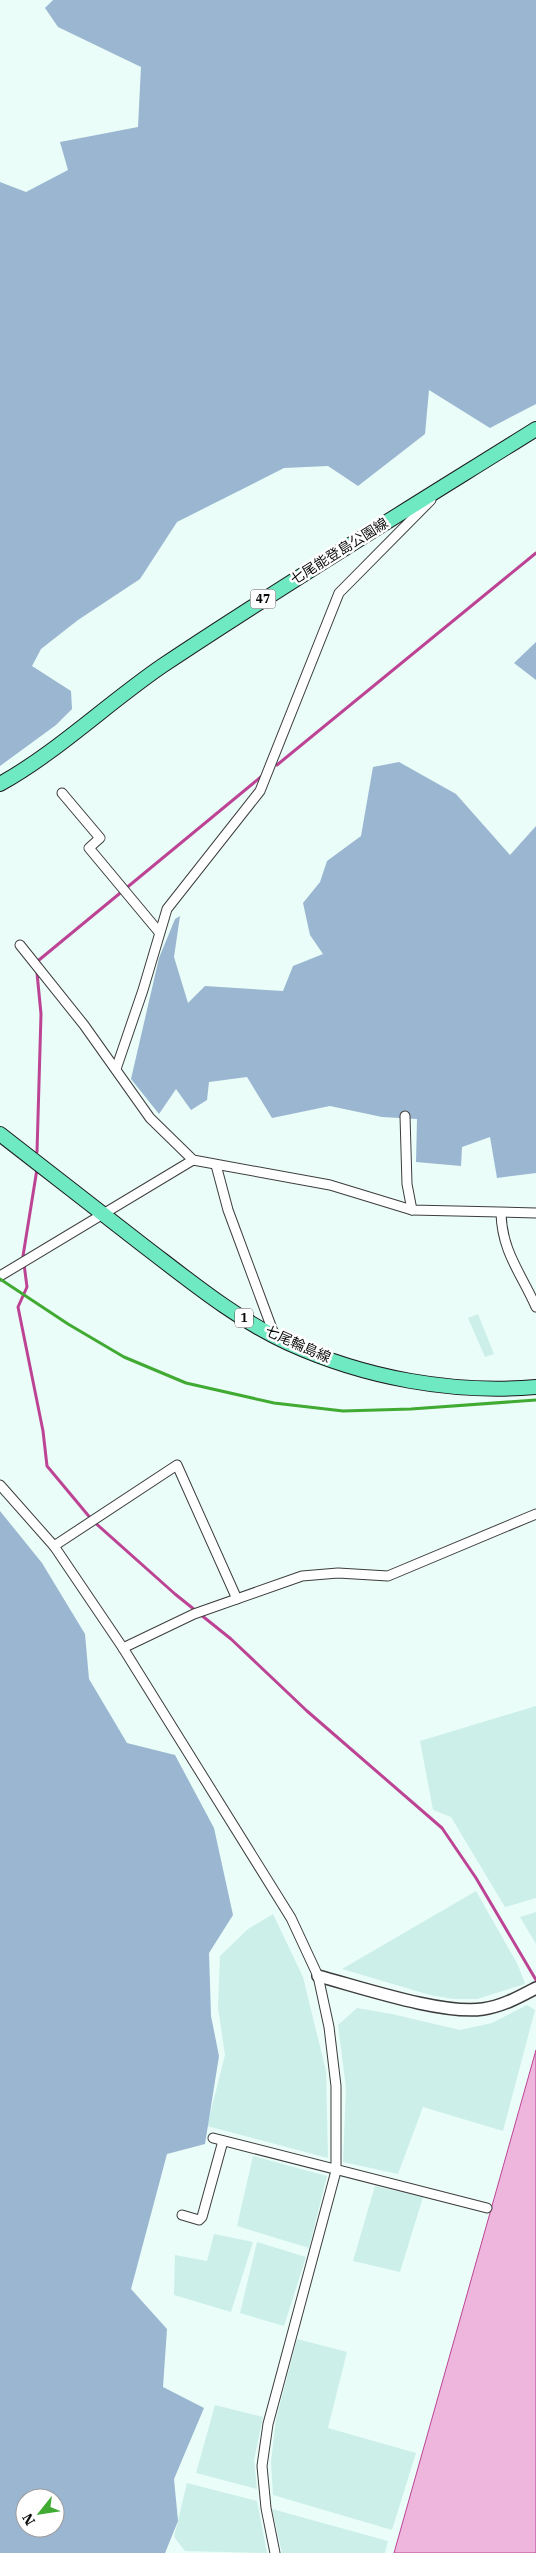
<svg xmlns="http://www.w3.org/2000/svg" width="536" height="2553" viewBox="0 0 536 2553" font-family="'IBM Plex Serif','Noto Sans JP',serif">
<rect width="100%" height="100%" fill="#eafdf8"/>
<g fill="#cdefea">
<polygon points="478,1314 494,1354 485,1357 468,1318"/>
<polygon points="536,1706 536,1898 505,1907 451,1817 433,1810 420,1741"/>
<polygon points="476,1891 518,1965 525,1984 477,1999 453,1999 430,1995 342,1969"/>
<polygon points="536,1912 536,1944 520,1917"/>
<polygon points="273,1914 303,1977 326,2071 328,2158 207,2126 225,2055 218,2008 220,1956 248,1929"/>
<polygon points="527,2005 535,2010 503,2131 423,2107 398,2174 343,2162 346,2088 338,2025 357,2008 392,2014 460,2030 492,2023"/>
<polygon points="253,2156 327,2176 309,2248 237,2226"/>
<polygon points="375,2186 423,2197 400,2272 353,2261"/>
<polygon points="214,2234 253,2242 231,2312 174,2295 175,2255 207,2261"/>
<polygon points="257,2242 306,2257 284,2326 240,2313"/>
<polygon points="297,2339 347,2352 328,2428 416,2453 392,2530 273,2495 271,2462 276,2419"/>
<polygon points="215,2405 263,2417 254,2460 257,2489 196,2473"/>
<polygon points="187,2483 257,2501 267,2553 185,2551 174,2537"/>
<polygon points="272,2509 388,2541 385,2553 282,2553"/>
</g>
<g fill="#9ab6d1" fill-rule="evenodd">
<polygon points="53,0 536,0 536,404 490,428 429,390 425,434 358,486 328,466 284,468 177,522 140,579 78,620 41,649 32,666 71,691 72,709 56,725 0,766 0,182 26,192 68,170 60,142 138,127 141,67 58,27 45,8"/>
<polygon points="536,642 536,680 514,663"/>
<polygon points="399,762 456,794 510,855 536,826 536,1173 497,1178 490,1137 462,1147 461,1166 416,1162 417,1119 382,1117 330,1106 272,1118 247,1077 209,1082 207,1100 191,1110 176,1089 159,1114 131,1079 159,958 175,919 180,916 174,957 188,1003 205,986 283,991 293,966 323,954 310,935 303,903 320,882 327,861 361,836 373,767"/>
<path d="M0,1511L42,1563L85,1634L89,1679L127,1743L175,1755L214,1828L233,1915L209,1953L211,2016L219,2056L205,2144L167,2154L131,2289L167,2329L163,2387L204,2408L174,2479L178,2521L165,2553H0ZM25,2498H55V2528H25Z"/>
</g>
<polygon fill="#eeb5dd" stroke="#bd4495" points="536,2050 536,2553 394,2553"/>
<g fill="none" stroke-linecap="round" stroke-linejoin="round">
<g stroke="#bd4495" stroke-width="3">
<polyline points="277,765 536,553"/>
<polyline points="39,960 262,776"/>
<polyline points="37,973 41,1014 37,1152"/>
<polyline points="37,1169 23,1256 27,1287 18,1307 43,1431 47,1466 92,1520 175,1594 231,1639 307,1711 442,1828 476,1878 536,1980"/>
</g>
<g stroke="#3d3d3d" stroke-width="11">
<g id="minor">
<polyline points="62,793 100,838 89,848 159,932"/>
<polyline points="20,945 84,1025 150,1118 193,1160 330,1185 412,1210 536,1213"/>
<polyline points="116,1069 143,990 167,909 260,791 339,593 431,500"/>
<polyline points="405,1116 407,1184 412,1210"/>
<polyline points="216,1165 228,1210 274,1334"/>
<path d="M501,1213C502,1252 521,1273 536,1307"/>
<polyline points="0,1276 193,1160"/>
<polyline points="0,1485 54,1546 123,1648 291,1918 318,1976 329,2027 336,2086 336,2171 268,2424 262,2466 266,2508 275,2553"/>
<polyline points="54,1546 177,1465 237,1599"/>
<polyline points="123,1648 194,1614 302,1576 338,1573 388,1576 536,1514"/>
<polyline points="213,2138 487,2208"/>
<polyline points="182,2215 199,2220 202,2217 223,2141"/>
</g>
</g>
<g stroke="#3d3d3d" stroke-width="14">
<path id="tertiary" d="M318,1976C360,1987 442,2015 483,2009C503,2006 519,1997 536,1988"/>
</g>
<g stroke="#1b1b1b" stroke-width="16">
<g id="primary">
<path d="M0,784C56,753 108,703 162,666C285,584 411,507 536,429"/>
<path d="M0,1134C48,1171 96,1209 144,1246C190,1281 236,1319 288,1343C365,1378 452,1394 536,1387"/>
</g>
</g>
<use href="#minor" stroke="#fff" stroke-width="9"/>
<use href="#tertiary" stroke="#fff" stroke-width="11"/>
<use href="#primary" stroke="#6ee9c2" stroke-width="14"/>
<polyline stroke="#41aa33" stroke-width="3" points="0,1279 68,1324 124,1357 186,1383 274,1403 343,1411 411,1409 536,1400"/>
</g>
<g text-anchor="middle" stroke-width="5" stroke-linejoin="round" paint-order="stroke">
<g fill="#fff" stroke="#545454" stroke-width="1">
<rect x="250.5" y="589.5" width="25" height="19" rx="4"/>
<rect x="235" y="1308.5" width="18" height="19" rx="4"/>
</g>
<g font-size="12" font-weight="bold" fill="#0a0a0a">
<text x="263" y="603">47</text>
<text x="244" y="1322">1</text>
</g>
<g font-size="14" fill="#0a0a0a" stroke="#fff">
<text transform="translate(339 551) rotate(-32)" y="5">七尾能登島公園線</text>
<text transform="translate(298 1344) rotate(24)" y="5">七尾輪島線</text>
</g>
</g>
<g transform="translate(40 2513) rotate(240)"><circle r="24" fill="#ffffff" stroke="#9d9d9d"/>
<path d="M0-4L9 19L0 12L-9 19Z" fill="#41aa33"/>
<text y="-8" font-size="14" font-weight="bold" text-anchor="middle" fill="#0a0a0a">N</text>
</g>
</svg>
